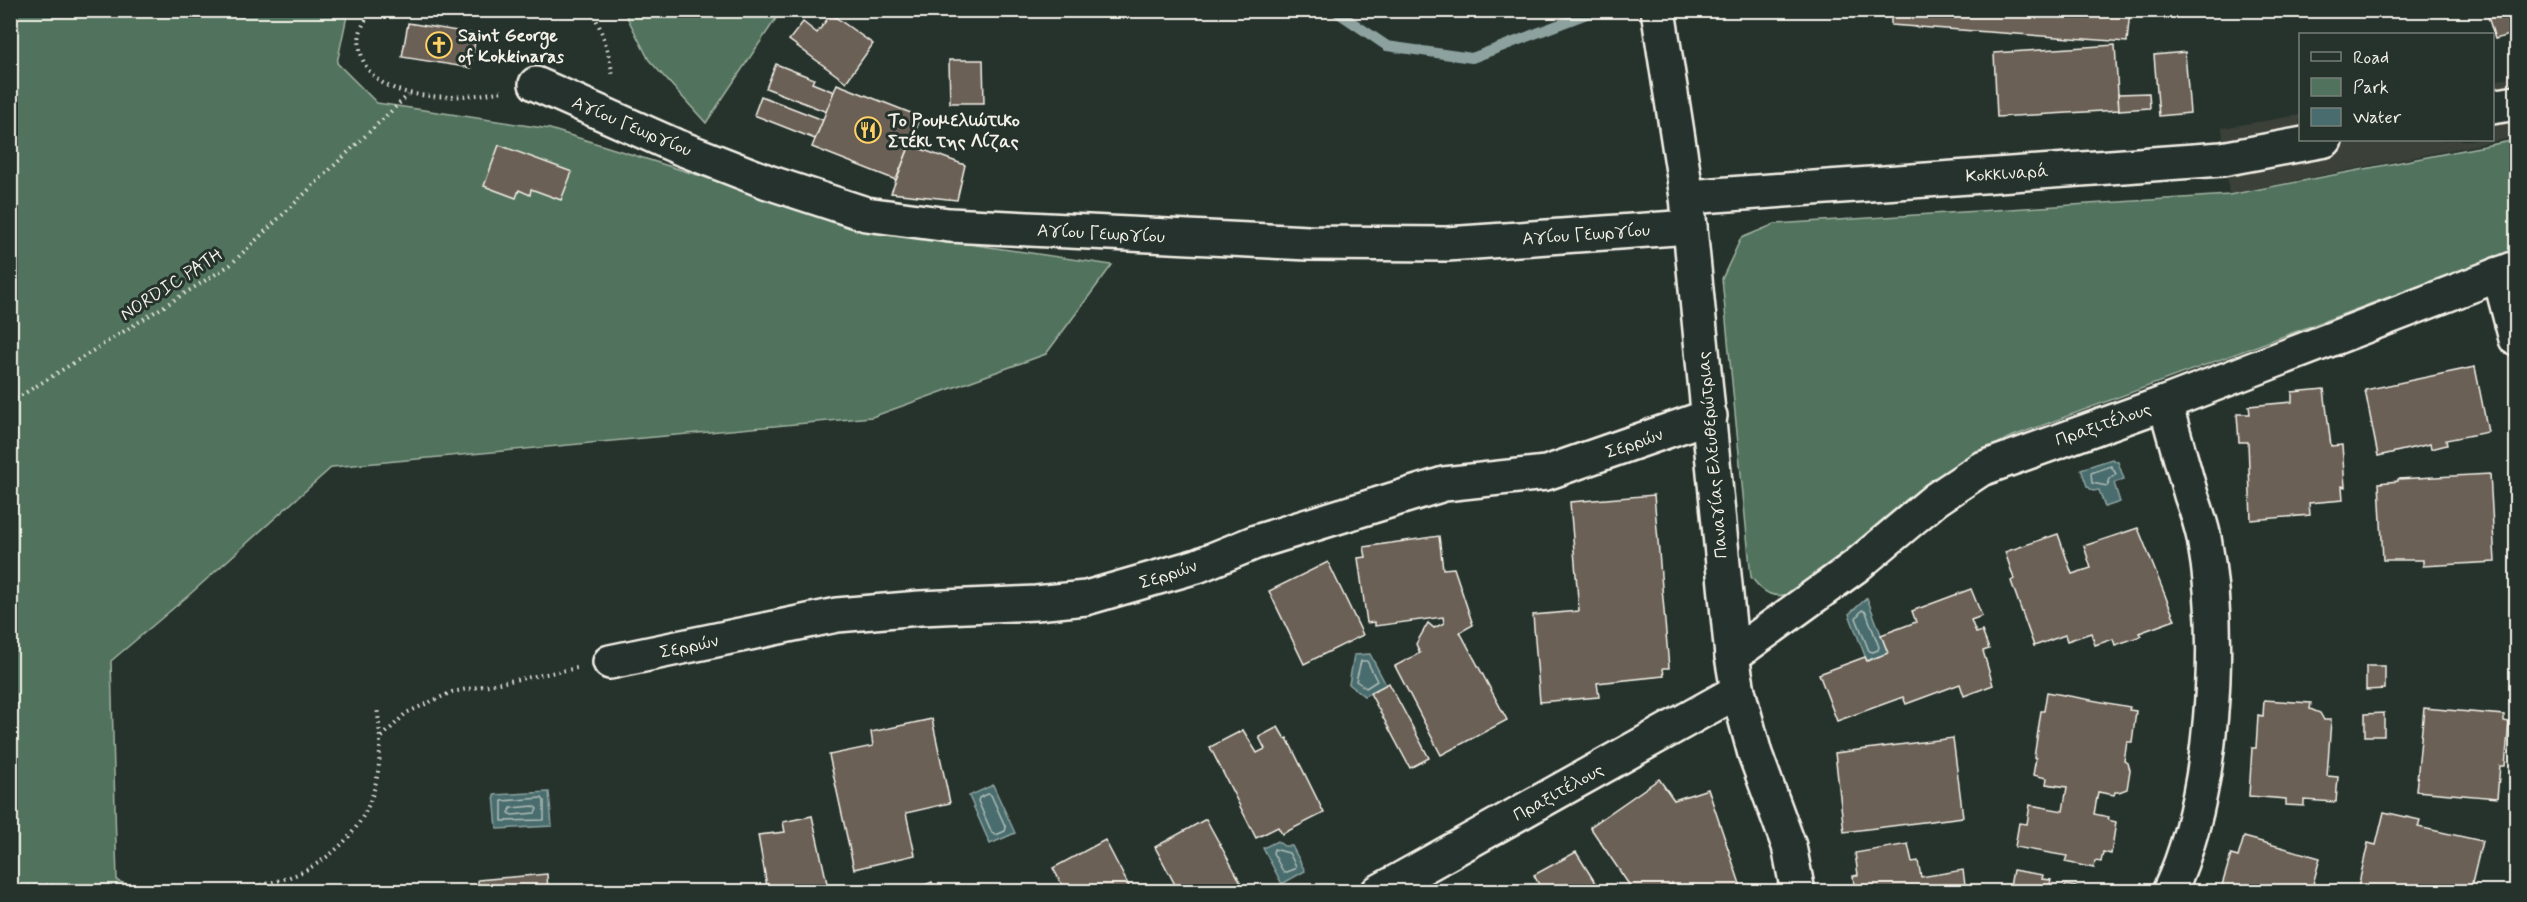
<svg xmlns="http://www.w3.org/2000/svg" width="2527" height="902" viewBox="0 0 2527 902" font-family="Mynerve,sans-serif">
<rect width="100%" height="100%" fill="#26332d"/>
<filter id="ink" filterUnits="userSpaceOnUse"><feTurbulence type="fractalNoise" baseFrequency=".0167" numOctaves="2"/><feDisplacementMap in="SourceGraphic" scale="12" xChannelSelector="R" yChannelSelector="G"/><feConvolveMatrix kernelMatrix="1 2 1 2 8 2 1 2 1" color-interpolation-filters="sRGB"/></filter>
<g filter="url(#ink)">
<polygon fill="#3b4039" points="2516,77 2516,137 2229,194 2222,128 2300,115 2300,140 2492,140 2493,81"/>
<g fill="#51735d" stroke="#a2b2a2" stroke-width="1.5">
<polygon points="10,11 348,11 337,63 377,103 550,129 874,230 1112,265 1046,354 872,417 332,467 189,595 111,661 117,881 148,891 11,891"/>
<polygon points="624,11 781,11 706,123 649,60"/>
<path d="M2516,140V250L2008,438L1918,490L1795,593C1773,599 1765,595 1751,577L1722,279L1741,238L1775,224L2229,195Z"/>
</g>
<g fill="#496d6e" stroke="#8da29f" stroke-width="1.5">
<polygon points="2112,459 2118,462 2124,479 2114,483 2120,502 2105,507 2099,490 2093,491 2087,486 2081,469"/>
<polygon points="1867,598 1888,653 1867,661 1849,614"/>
<polygon points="1370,654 1386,685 1364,696 1349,684 1354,655"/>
<polygon points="993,785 1015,833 990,844 969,796"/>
<polygon points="549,792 552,826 497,829 494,795"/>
<polygon points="1277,841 1284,846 1292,846 1305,871 1282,884 1263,848"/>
</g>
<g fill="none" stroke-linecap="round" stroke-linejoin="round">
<g stroke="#b0bcb7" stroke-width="1.5">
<polygon points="2111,466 2116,474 2110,479 2107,486 2092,483 2091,473"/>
<polygon points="1862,610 1866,612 1879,647 1878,650 1873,652 1869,651 1856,618"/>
<polygon points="1361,661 1367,661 1377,681 1366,688 1356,681"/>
<polygon points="988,794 991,795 1006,828 1005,831 996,835 992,833 978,801 979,798"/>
<polygon points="542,798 544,801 544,820 502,821 502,801"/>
<polygon points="534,806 537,809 535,813 512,815 509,813 511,808"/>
<polygon points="1274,849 1289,853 1296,866 1295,869 1284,873 1273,853"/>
</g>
<polyline stroke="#8da29f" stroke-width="10" points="1334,10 1387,46 1472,58 1597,10"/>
</g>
<g fill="#6b6056" stroke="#f4f1e8" stroke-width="1.5">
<polygon points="1891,10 2130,10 2127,42 1891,25"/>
<polygon points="2486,10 2516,10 2516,33 2495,39"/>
<polygon points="831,14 873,44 846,82 789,40 803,22 817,33"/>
<polygon points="408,23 476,34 471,68 402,57"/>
<polygon points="2115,45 2119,110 1997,117 1994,53"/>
<polygon points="2185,52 2190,113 2159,116 2154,55"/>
<polygon points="949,60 983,60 984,103 950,103"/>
<polygon points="776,64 814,79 812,83 834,92 827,112 766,88"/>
<polygon points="837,84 921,117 896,180 812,147"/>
<polygon points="2149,93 2150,108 2119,110 2118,94"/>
<polygon points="761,96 823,120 815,139 754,115"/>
<polygon points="499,145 572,172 561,200 531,189 530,195 519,190 516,198 484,186"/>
<polygon points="910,145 965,165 957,200 891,193"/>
<polygon points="2475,367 2488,432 2446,440 2447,445 2431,449 2430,444 2378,456 2365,390"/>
<polygon points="2324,389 2331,446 2342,445 2345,487 2342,486 2343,500 2309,503 2310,515 2251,520 2248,442 2239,442 2237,414 2250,414 2249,406 2292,402 2292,392"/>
<polygon points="2490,474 2495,562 2423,566 2423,560 2383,560 2379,483 2398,481 2398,479"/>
<polygon points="1654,495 1669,668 1663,668 1664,676 1597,683 1599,697 1540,702 1533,615 1579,611 1570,502"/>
<polygon points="2138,528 2175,620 2139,633 2141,636 2115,645 2113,639 2095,645 2091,633 2067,641 2065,635 2034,646 2011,581 2014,579 2005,552 2058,534 2072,574 2091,568 2084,546"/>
<polygon points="1439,536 1443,569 1454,568 1473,625 1460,632 1507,720 1441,755 1395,666 1420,653 1416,644 1428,623 1434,628 1444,623 1443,617 1375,626 1375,622 1367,623 1358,558 1366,557 1364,547"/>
<polygon points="1328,562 1363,635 1304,664 1269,591"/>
<polygon points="1971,589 1982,616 1971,620 1976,633 1982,631 1989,649 1983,651 1993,685 1964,696 1960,684 1906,704 1903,697 1837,721 1819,674 1865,657 1867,661 1888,653 1881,635 1916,622 1912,611"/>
<polygon points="2366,666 2385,666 2385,689 2366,690"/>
<polygon points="1389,683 1429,758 1410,768 1370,693"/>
<polygon points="2047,692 2130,707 2129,710 2136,711 2132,742 2127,742 2124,761 2128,763 2130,770 2127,789 2119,792 2115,792 2114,795 2098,792 2094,814 2109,817 2108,820 2116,822 2111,854 2103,852 2101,862 2095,861 2094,868 2065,862 2067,856 2015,847 2019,823 2027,824 2030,805 2063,811 2067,787 2046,784 2047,778 2033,775 2036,758 2034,758 2041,711 2044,711"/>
<polygon points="2264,700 2311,703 2310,709 2320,713 2324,720 2331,720 2327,776 2338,777 2336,802 2304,800 2304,806 2286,805 2286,799 2249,796 2252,748 2256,748 2258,715 2263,716"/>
<polygon points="2424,708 2504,715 2504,721 2509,722 2505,766 2500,766 2497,798 2416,791"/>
<polygon points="2384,713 2384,736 2365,736 2365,714"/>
<polygon points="932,719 950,803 906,813 915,855 854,869 829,755 873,746 871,732"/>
<polygon points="1278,727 1285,739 1287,738 1324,813 1282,834 1278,827 1256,838 1210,747 1243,730 1257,753 1265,749 1259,737"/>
<polygon points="1953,738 1963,817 1844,832 1835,753"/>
<polygon points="1659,779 1674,800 1708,789 1741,887 1727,892 1674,892 1672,883 1659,892 1634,892 1590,827"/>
<polygon points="2384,812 2420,820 2418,827 2482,841 2470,892 2357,892 2368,843 2376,845"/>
<polygon points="812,816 829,892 768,892 758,835 785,832 783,822"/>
<polygon points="1206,819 1246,892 1179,892 1155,847"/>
<polygon points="2244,837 2320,858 2313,884 2317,885 2315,892 2220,892 2231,855 2238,857"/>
<polygon points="1105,840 1132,892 1066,892 1053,868"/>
<polygon points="1908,844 1912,862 1918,861 1921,877 1963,870 1966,892 1855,892 1853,876 1858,875 1855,853"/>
<polygon points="1576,852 1601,892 1543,892 1534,875"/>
<polygon points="2013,870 2043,875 2042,879 2051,880 2049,890 2059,892 2009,892"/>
<polygon points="547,874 548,892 479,892 478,880"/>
<polygon points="932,882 936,892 908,892"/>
<polygon points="2066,885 2092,889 2094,892 2061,892"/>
</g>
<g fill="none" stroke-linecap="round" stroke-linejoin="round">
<g stroke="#f4f1e8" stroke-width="38">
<g id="street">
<polyline points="536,84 678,147 768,182 866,214 949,225 1308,243 1447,244 1690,227"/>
<polyline points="2499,274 2516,339"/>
<path d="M2165,403C2174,434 2182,464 2191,495C2196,509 2201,524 2204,538C2223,641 2214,797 2169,892"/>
<polyline points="1732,656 1856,566 1936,499 1981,469 2165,403 2516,268"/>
<polyline points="610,662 837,615 920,608 1036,603 1086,598 1197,566 1256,542 1444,484 1546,473 1710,416"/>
<polyline points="1378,892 1738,691"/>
</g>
</g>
<g stroke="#f4f1e8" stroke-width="38">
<g id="secondary">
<polyline points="1658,10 1687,197 1732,656 1738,691 1755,754 1789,846 1798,892"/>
<polyline points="2492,107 2516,103"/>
<polyline points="1687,197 2222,159 2325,140"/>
</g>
</g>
<g stroke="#f4f1e8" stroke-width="4" stroke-dasharray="1.5 4.5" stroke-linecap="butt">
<path d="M373,10C360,26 356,37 362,57C377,106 463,99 503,91"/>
<path d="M591,10C603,30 610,56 613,78"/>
<polyline points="10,400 22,395 230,265 408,95"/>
<polyline points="382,737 406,713 452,692 577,668"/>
<polyline points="10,888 49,885 94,892"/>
<path d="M219,892C247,887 278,884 304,871C370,837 388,778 377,708"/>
</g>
<use href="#street" stroke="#26332d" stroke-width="33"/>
<use href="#secondary" stroke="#26332d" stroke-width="33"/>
</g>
</g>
<defs>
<g id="church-ring" transform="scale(1.35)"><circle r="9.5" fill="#26332d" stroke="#ffd166" stroke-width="1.5"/><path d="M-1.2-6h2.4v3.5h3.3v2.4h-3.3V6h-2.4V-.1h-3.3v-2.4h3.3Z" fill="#ffd166"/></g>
<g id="restaurant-ring" transform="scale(1.35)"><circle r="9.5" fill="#26332d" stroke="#ffd166" stroke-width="1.5"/><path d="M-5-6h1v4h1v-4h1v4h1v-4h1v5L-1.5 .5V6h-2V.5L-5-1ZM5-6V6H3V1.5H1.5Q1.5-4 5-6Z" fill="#ffd166"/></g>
</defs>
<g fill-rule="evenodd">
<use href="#church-ring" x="439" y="45"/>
<use href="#restaurant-ring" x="868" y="130"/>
</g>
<g text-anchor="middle" stroke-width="6" stroke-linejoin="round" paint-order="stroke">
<g font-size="18" font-weight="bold" fill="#f4f1e8" stroke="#26332d" text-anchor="start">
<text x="458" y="41">Saint George<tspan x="458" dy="21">of Kokkinaras</tspan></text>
<text x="888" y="126">Το Ρουμελιώτικο<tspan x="888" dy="21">Στέκι της Λίζας</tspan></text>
</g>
<g font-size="18" fill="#f4f1e8" stroke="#26332d">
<text transform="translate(632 126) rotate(23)" y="6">Αγίου Γεωργίου</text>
<text transform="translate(2007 173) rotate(-4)" y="6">Κοκκιναρά</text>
<text transform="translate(1101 233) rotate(3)" y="6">Αγίου Γεωργίου</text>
<text transform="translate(1586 234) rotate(-4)" y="6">Αγίου Γεωργίου</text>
<text transform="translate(171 284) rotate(-33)" y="6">NORDIC PATH</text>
<text transform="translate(2103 424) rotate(-19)" y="6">Πραξιτέλους</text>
<text transform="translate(1634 443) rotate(-19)" y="6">Σερρών</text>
<text transform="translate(1712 455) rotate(-95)" y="6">Παναγίας Ελευθερώτριας</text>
<text transform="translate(1168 574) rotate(-18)" y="6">Σερρών</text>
<text transform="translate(689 646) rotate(-12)" y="6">Σερρών</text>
<text transform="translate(1558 792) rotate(-29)" y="6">Πραξιτέλους</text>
</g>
</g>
<rect width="2527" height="902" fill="none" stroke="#26332d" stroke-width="36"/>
<rect x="18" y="18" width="2491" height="866" fill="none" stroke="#f4f1e8" stroke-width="2" filter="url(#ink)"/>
<rect x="2299" y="33" width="195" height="108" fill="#26332d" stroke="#787f78" stroke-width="1.5"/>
<rect x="2311" y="52" width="30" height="9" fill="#26332d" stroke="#787f78" stroke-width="1.5"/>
<text x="2353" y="63" font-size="18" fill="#f4f1e8">Road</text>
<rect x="2311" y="78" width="30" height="18" fill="#51735d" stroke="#787f78" stroke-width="1.5"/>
<text x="2353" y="93" font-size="18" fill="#f4f1e8">Park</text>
<rect x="2311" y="108" width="30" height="18" fill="#496d6e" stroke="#787f78" stroke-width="1.5"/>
<text x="2353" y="123" font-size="18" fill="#f4f1e8">Water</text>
</svg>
